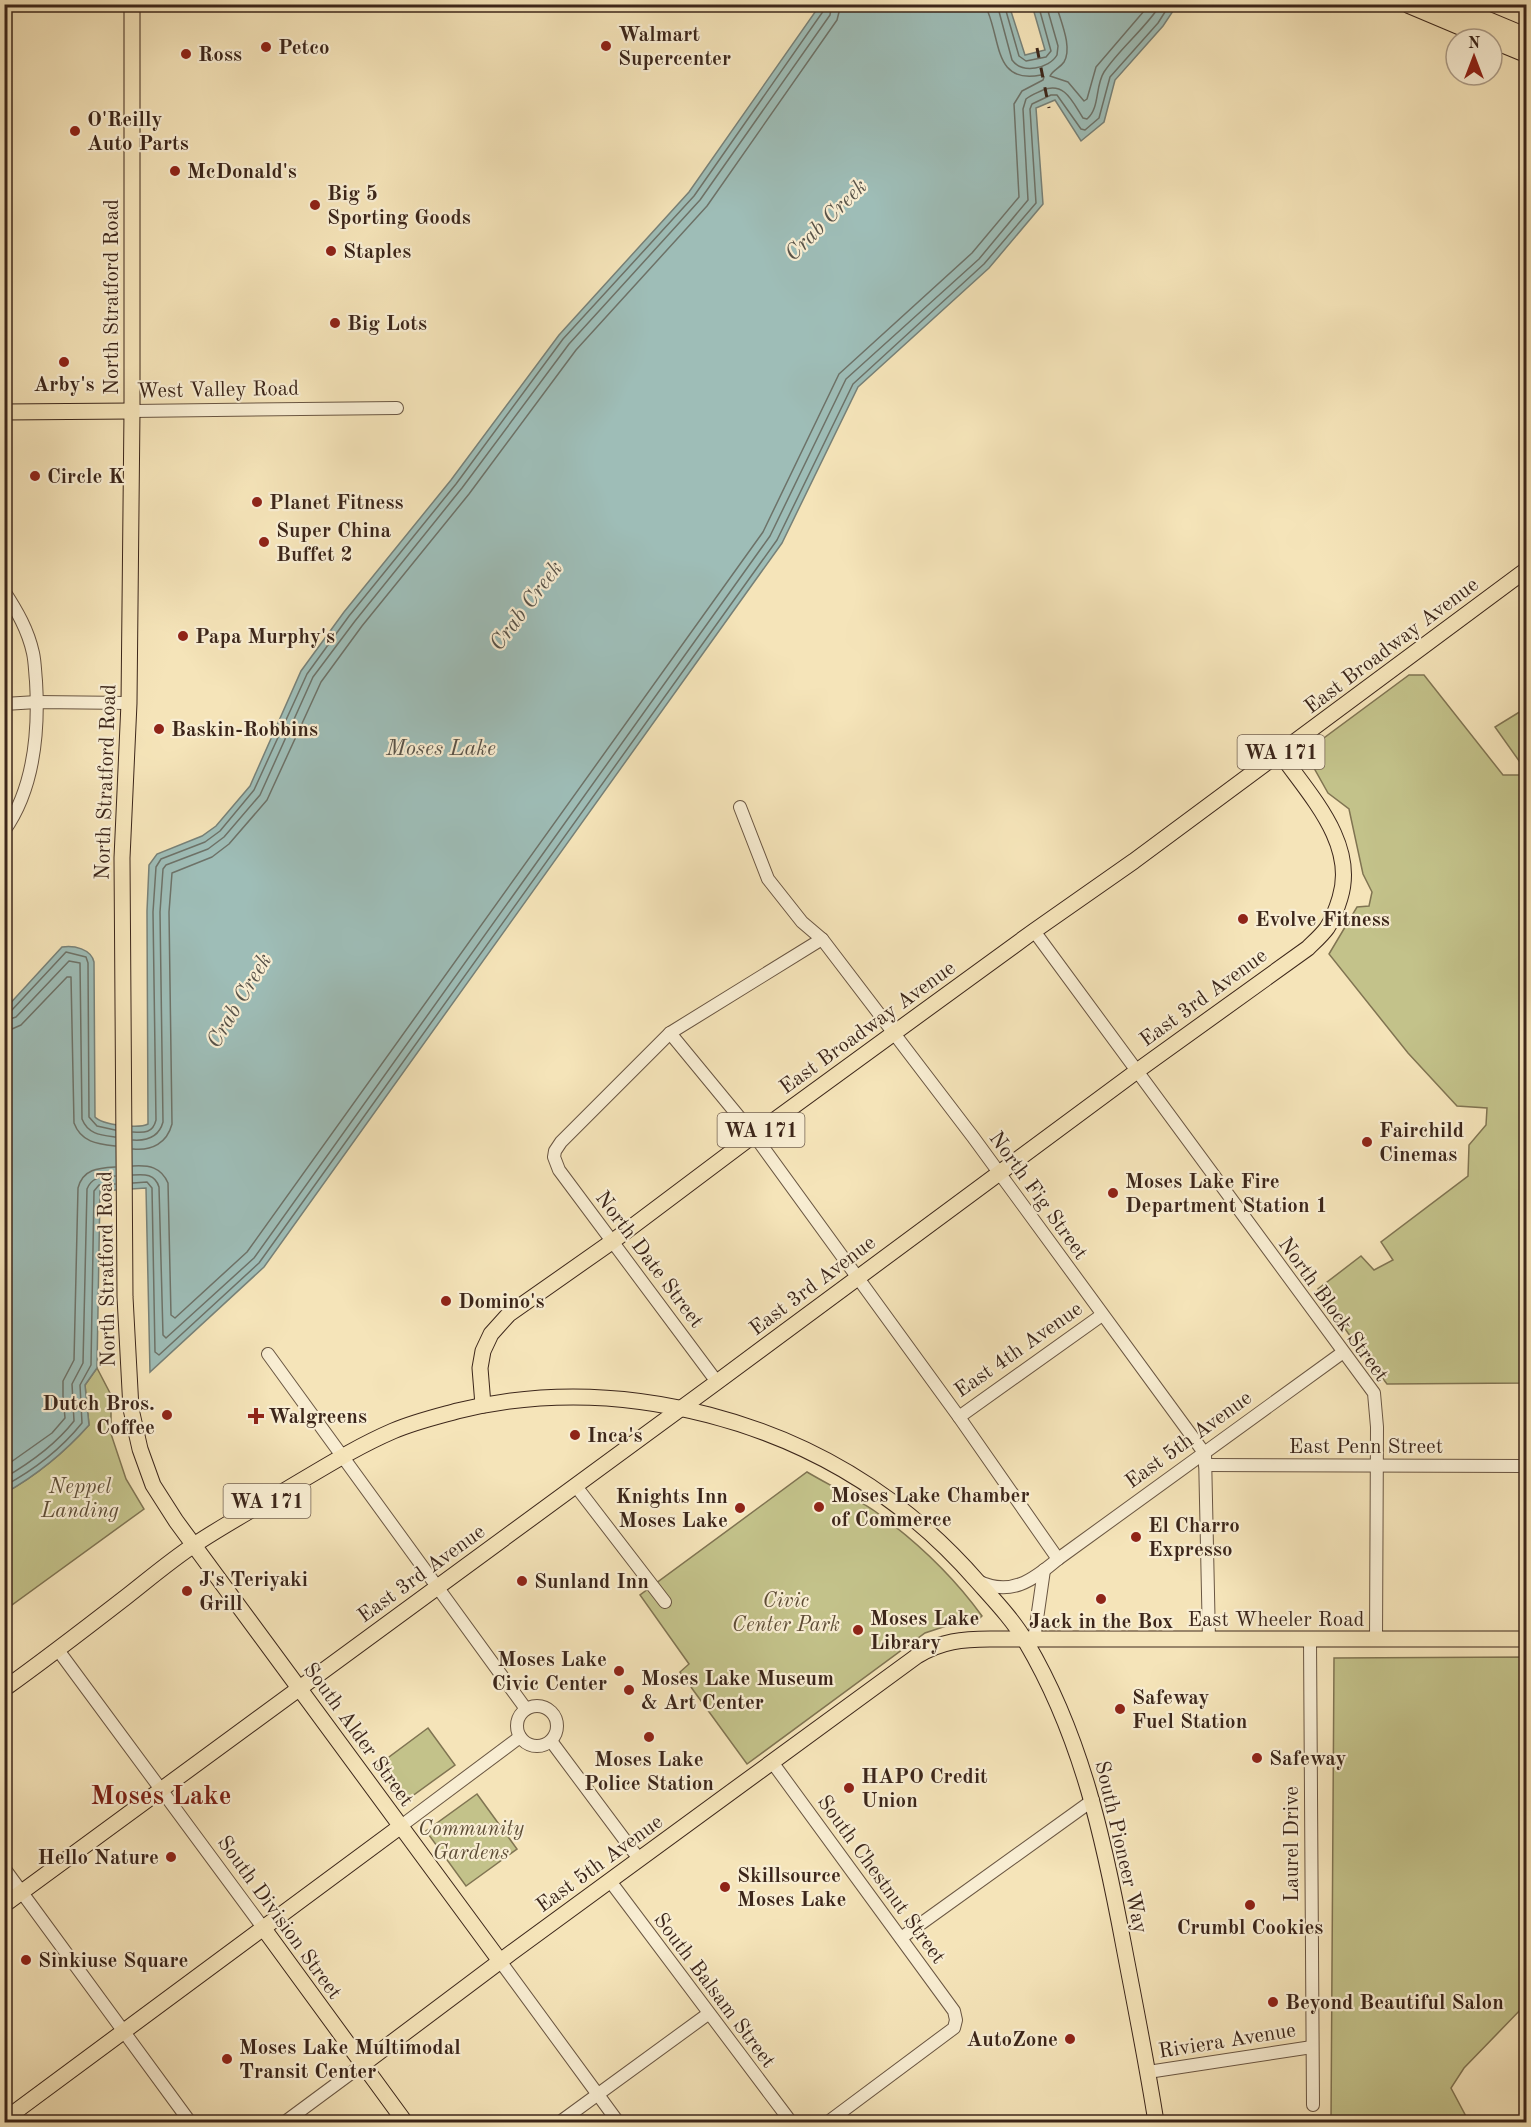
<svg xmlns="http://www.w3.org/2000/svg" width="1531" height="2127" viewBox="0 0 1531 2127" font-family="'Old Standard TT',serif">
<rect width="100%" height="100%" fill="#f5e4b9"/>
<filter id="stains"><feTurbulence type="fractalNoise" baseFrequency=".00333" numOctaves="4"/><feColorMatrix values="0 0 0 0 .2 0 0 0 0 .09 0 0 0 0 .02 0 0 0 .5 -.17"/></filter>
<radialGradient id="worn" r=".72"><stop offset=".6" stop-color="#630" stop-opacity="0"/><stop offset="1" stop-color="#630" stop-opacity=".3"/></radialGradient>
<g fill="#c3c28a" stroke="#807452" stroke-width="1.5">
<polygon points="1409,675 1424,675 1503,775 1520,775 1522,765 1495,727 1526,708 1526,1383 1387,1384 1348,1333 1318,1289 1361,1256 1374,1270 1393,1260 1381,1242 1468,1176 1469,1145 1486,1125 1487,1108 1457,1106 1408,1053 1329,954 1357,907 1369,906 1372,892 1363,874 1349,809 1328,793 1305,752"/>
<path d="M97,1368L111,1395V1434L126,1479L144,1509L5,1610V1493C37,1475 64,1453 89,1425L85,1385Z"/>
<path d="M807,1472C829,1485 854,1497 876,1512C916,1541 953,1576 982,1616L975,1623L949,1625L925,1633L747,1764L680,1672L689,1664L640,1595Z"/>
<polygon points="1526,1657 1526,2004 1464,2068 1451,2088 1469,2122 1331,2122 1334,1658"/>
<polygon points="428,1728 455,1765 404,1802 377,1766"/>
<polygon points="477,1794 517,1849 466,1886 426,1831"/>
</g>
<path fill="#9ebdb7" stroke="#778178" stroke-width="1.5" d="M820,5H1009L1025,55L1045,50L1032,5H1177L1163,26L1115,80L1104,122L1081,141L1055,100L1036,108L1043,204L989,268L858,387L782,543L264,1267L150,1372L146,1188L100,1191L97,1368L85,1385L89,1425C64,1453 37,1475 5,1493V1009L62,947C74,945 91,949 94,962L95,1117C102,1125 139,1129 148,1124L147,911L149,865L157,854L202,836L216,826L250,786L301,671L344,612L451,480L559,335L689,192Z"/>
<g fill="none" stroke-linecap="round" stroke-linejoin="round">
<g stroke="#6d7268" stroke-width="1.5">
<path d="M997,4L1012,60C1022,74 1049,69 1057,55L1058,46L1046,4"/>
<polyline points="1004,4 1019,56 1026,61 1046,57 1051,51 1038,4"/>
<path d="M1056,4C1060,20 1073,47 1064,62C1060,68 1053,70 1050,76L1068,82L1084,101L1087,99L1096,67L1150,4"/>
<polyline points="4,1013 11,1011 66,952 86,957 88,963 89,1117 97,1126 115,1130"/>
<path d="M4,1021L16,1017L69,961L80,963L82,1119C88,1134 100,1135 115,1137"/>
<path d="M4,1030L12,1029L21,1025L67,977H71L74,1123C81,1142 97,1144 115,1146"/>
<path d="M133,1132C144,1133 153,1133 156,1120L153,912L156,867L161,859L205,842L220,831L254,790L307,674L349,616L456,484L563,339L694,196L824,10L825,4"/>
<path d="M133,1140C148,1141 159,1137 163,1122L160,912L163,869L166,865L208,849L224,837L260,795L313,677L355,621L462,488L569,344L700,200L830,15L832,4"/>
<path d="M133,1149C152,1151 167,1143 172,1124L169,912L172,873L212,857L229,844L267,800L321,682L362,626L469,494L576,350L707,206L837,20L841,4"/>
<path d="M133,1166C149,1165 161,1167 168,1183L171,1315L175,1318L247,1252L763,532L839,374L972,253L1019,197L1014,104L1022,91L1043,80L1044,77L1041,75C995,84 1001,44 988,12V4"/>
<path d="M133,1175C145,1174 155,1174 159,1187L163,1335L166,1338L254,1258L770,536L846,379L979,259L1028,200L1023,109L1026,99C1031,95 1037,93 1043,90C1065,81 1073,103 1083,118L1087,119C1100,108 1095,86 1104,72C1120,48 1145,29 1161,4"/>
<polyline points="133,1183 147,1182 152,1188 155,1352 159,1355 259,1263 777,540 853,384 984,264 1036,203 1030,109 1032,104 1051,95 1057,95 1081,129 1085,130 1099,118 1110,77 1158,23 1170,4"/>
<path d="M4,1467L52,1433L65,1418L63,1396V1381L74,1360L78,1188C83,1169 98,1168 115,1167"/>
<path d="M4,1478C30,1463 56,1444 74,1421L72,1384L83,1363L87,1189C92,1176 103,1177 115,1176"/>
<path d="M4,1486C34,1470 61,1449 82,1423L80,1385L91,1365L94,1191L99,1185L115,1184"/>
</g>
<g stroke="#6a5642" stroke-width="14">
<g id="minor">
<polyline points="132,411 397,408"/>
<path d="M4,591C17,611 28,630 33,653C35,662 35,672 36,681C39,731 34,789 4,831"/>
<polyline points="4,704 37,702 129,703"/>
<polyline points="740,807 768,879 802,922 822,939 973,1137 1205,1454 1209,1640"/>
<polyline points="1034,931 1374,1393 1377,1427 1376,1640"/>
<polyline points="670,1033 754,1135 959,1417 1058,1559"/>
<polyline points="268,1354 526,1709"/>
<polyline points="717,1382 559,1170 554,1157 555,1151 561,1142 670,1033 822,939"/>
<polyline points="959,1417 1102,1315"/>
<polyline points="1205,1465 1526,1466"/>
<polyline points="575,1485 665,1602"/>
<path d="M976,1580C1010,1598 1033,1580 1058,1559L1342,1353"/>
<polyline points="1034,1640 1044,1570"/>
<polyline points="1310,1640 1313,2105"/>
<polyline points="58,1650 264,1929"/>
<circle cx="537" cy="1726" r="20"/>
<polyline points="551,1741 639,1859"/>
<polyline points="772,1762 954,2011 956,2020 954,2028 828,2122"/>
<polyline points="401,1826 520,1737"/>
<polyline points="4,1868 190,2122"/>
<polyline points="610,1881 791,2122"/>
<polyline points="901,1938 1093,1800"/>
<polyline points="500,1961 618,2122"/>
<polyline points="1148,2072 1312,2047"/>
<polyline points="285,2122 362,2065"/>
<polyline points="560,2122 708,2014"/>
</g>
</g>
<g stroke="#3c261a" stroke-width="17">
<g id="major">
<polyline points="132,4 132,411 129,703 122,858 125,1297 131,1409 140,1449 153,1485 176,1521 500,1961"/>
<polyline points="4,412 132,411"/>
<polyline points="483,1405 480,1368 483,1351 491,1334 509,1314 613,1241 754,1135 1034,931 1134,861 1526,570"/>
<path d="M4,1689C46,1659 86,1628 126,1597C149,1579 170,1561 194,1545C224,1525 257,1507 289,1488C323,1468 356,1447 393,1431C414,1422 435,1417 457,1411C542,1390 625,1393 709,1415C817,1443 905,1498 978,1582C995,1601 1014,1621 1026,1642C1082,1737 1104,1840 1124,1947C1135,2005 1147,2064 1156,2122"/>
<path d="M4,1905L717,1382L1137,1071L1308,948C1314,942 1322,935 1327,928C1333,919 1337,908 1340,898C1357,843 1309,795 1280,753"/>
<polyline points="264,1929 405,2122"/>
<path d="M362,2065L511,1953L917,1656C941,1641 963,1639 990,1639H1526"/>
<polyline points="4,2120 401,1826"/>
</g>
</g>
<g stroke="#3c261a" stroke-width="20">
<g id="highway">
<polyline points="1409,4 1492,39"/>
<polyline points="1447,4 1526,37"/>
<polyline points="1492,39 1526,53"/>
</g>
</g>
<use href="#minor" stroke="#f8edd2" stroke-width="12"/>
<use href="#major" stroke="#f5e4b9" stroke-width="15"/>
<use href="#highway" stroke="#f5e4b9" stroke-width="18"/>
<polyline stroke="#3c261a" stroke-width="3" stroke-dasharray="10 10" stroke-linecap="butt" points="1037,48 1049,108"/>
</g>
<g fill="#8f2418" stroke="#f8edd2" stroke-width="2">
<circle cx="606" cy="46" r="6"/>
<circle cx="266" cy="47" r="6"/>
<circle cx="186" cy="54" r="6"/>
<circle cx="75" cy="131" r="6"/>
<circle cx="175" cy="171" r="6"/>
<circle cx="315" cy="205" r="6"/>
<circle cx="331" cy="251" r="6"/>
<circle cx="335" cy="323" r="6"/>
<circle cx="64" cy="362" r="6"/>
<circle cx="35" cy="476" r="6"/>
<circle cx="257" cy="502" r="6"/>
<circle cx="264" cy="542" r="6"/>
<circle cx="183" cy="636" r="6"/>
<circle cx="159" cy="729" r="6"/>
<circle cx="1243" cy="919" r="6"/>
<circle cx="1367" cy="1142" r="6"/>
<circle cx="1113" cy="1193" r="6"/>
<circle cx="446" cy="1301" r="6"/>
<circle cx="167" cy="1415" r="6"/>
<path d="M253 1407h6v6h6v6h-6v6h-6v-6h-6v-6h6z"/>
<circle cx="575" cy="1435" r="6"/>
<circle cx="819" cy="1507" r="6"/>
<circle cx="740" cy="1508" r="6"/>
<circle cx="1136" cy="1537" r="6"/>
<circle cx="522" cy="1581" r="6"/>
<circle cx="187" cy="1591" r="6"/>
<circle cx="1101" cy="1599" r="6"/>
<circle cx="858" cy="1630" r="6"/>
<circle cx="619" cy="1671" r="6"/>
<circle cx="629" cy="1690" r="6"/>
<circle cx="1120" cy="1709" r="6"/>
<circle cx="649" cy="1737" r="6"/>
<circle cx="1257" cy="1758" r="6"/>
<circle cx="849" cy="1788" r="6"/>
<circle cx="171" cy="1857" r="6"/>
<circle cx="725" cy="1887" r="6"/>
<circle cx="1250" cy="1905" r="6"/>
<circle cx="26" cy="1960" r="6"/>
<circle cx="1273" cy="2002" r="6"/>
<circle cx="1070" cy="2039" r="6"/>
<circle cx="227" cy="2059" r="6"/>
</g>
<g text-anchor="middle" stroke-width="4.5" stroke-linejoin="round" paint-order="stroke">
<g fill="#f8edd2" stroke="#746251" stroke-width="1.5">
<rect x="1237.5" y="735" width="87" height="34" rx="4.5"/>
<rect x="717.5" y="1113" width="87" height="34" rx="4.5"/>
<rect x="223.5" y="1484" width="87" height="34" rx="4.5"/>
</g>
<g font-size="20" font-weight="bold" fill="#3c261a">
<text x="1281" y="759">WA 171</text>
<text x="761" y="1137">WA 171</text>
<text x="267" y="1508">WA 171</text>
</g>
<g font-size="21" font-weight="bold" fill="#3c261a" stroke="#f8edd2" text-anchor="start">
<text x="618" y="41">Walmart<tspan x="618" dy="24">Supercenter</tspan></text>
<text x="278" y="54">Petco</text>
<text x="198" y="61">Ross</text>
<text x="87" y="126">O'Reilly<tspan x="87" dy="24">Auto Parts</tspan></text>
<text x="187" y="178">McDonald's</text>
<text x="327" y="200">Big 5<tspan x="327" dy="24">Sporting Goods</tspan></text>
<text x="343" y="258">Staples</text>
<text x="347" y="330">Big Lots</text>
<text x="64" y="391" text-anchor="middle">Arby's</text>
<text x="47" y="483">Circle K</text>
<text x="269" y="509">Planet Fitness</text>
<text x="276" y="537">Super China<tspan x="276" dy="24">Buffet 2</tspan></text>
<text x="195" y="643">Papa Murphy's</text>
<text x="171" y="736">Baskin-Robbins</text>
<text x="1255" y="926">Evolve Fitness</text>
<text x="1379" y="1137">Fairchild<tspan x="1379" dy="24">Cinemas</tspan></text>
<text x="1125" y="1188">Moses Lake Fire<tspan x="1125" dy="24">Department Station 1</tspan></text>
<text x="458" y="1308">Domino's</text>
<text x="155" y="1410" text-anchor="end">Dutch Bros.<tspan x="155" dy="24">Coffee</tspan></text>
<text x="268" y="1423">Walgreens</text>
<text x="587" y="1442">Inca's</text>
<text x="831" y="1502">Moses Lake Chamber<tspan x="831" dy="24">of Commerce</tspan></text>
<text x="728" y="1503" text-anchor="end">Knights Inn<tspan x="728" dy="24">Moses Lake</tspan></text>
<text x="1148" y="1532">El Charro<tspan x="1148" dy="24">Expresso</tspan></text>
<text x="199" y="1586">J's Teriyaki<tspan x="199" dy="24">Grill</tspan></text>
<text x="534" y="1588">Sunland Inn</text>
<text x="870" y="1625">Moses Lake<tspan x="870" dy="24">Library</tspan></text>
<text x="1101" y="1628" text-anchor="middle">Jack in the Box</text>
<text x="607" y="1666" text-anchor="end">Moses Lake<tspan x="607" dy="24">Civic Center</tspan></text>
<text x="641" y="1685">Moses Lake Museum<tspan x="641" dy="24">&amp; Art Center</tspan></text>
<text x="1132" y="1704">Safeway<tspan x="1132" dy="24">Fuel Station</tspan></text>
<text x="1269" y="1765">Safeway</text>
<text x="649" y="1766" text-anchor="middle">Moses Lake<tspan x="649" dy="24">Police Station</tspan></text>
<text x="861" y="1783">HAPO Credit<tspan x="861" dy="24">Union</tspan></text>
<text x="159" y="1864" text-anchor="end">Hello Nature</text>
<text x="737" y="1882">Skillsource<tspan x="737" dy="24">Moses Lake</tspan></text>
<text x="1250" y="1934" text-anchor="middle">Crumbl Cookies</text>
<text x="38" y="1967">Sinkiuse Square</text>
<text x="1285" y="2009">Beyond Beautiful Salon</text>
<text x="1058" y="2046" text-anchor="end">AutoZone</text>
<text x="239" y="2054">Moses Lake Multimodal<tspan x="239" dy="24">Transit Center</tspan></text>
</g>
<g font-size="21" fill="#3c261a" stroke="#f8edd2">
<text transform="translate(111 297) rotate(-90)" y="7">North Stratford Road</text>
<text transform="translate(218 389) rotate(-1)" y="7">West Valley Road</text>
<text transform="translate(1391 645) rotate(-37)" y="7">East Broadway Avenue</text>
<text transform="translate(105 782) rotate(-88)" y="7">North Stratford Road</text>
<text transform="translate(1203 997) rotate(-36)" y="7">East 3rd Avenue</text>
<text transform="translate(867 1027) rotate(-36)" y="7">East Broadway Avenue</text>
<text transform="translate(1039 1195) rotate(54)" y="7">North Fig Street</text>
<text transform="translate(650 1259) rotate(53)" y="7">North Date Street</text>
<text transform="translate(106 1269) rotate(-91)" y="7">North Stratford Road</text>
<text transform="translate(812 1285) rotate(-37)" y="7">East 3rd Avenue</text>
<text transform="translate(1334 1309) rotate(54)" y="7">North Block Street</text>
<text transform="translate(1018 1349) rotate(-35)" y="7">East 4th Avenue</text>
<text transform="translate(1188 1439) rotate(-36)" y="7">East 5th Avenue</text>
<text x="1366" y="1453">East Penn Street</text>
<text transform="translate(421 1573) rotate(-36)" y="7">East 3rd Avenue</text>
<text x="1276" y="1626">East Wheeler Road</text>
<text transform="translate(359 1734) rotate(54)" y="7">South Alder Street</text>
<text transform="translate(1291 1844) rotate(-90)" y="7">Laurel Drive</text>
<text transform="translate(1122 1847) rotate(77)" y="7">South Pioneer Way</text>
<text transform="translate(599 1863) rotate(-36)" y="7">East 5th Avenue</text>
<text transform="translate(882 1879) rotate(54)" y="7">South Chestnut Street</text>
<text transform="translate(280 1917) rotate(54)" y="7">South Division Street</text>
<text transform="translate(715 1990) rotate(53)" y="7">South Balsam Street</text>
<text transform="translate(1227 2040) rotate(-9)" y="7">Riviera Avenue</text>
</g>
<g font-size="21" font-style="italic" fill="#5e4d36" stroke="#f8edd2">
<text x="80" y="1493">Neppel<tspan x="80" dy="24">Landing</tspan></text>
<text x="786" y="1607">Civic<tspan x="786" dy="24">Center Park</tspan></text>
<text x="471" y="1835">Community<tspan x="471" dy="24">Gardens</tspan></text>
</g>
<g font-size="22" font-style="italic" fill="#595349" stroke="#f8edd2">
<text transform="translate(825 219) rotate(-45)" y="8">Crab Creek</text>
<text transform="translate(525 605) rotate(-53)" y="8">Crab Creek</text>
<text x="441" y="755">Moses Lake</text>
<text transform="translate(238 1000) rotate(-59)" y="8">Crab Creek</text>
</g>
<g font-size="27" font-weight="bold" fill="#7a1f14" stroke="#f8edd2">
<text x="161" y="1804">Moses Lake</text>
</g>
</g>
<rect width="1531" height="2127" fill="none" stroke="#f5e4b9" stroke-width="24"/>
<rect x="6" y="6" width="1519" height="2115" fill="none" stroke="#3c261a" stroke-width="3"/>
<rect x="12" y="12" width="1507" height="2103" fill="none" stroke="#3c261a" stroke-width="1.5"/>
<g transform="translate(1474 57)"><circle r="28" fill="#f8edd2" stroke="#ad9d88" stroke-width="1.5"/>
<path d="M0-4.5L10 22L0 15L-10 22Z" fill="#8f2418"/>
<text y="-9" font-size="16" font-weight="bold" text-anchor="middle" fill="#3c261a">N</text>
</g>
<rect width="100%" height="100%" filter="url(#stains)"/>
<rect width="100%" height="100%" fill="url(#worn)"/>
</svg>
